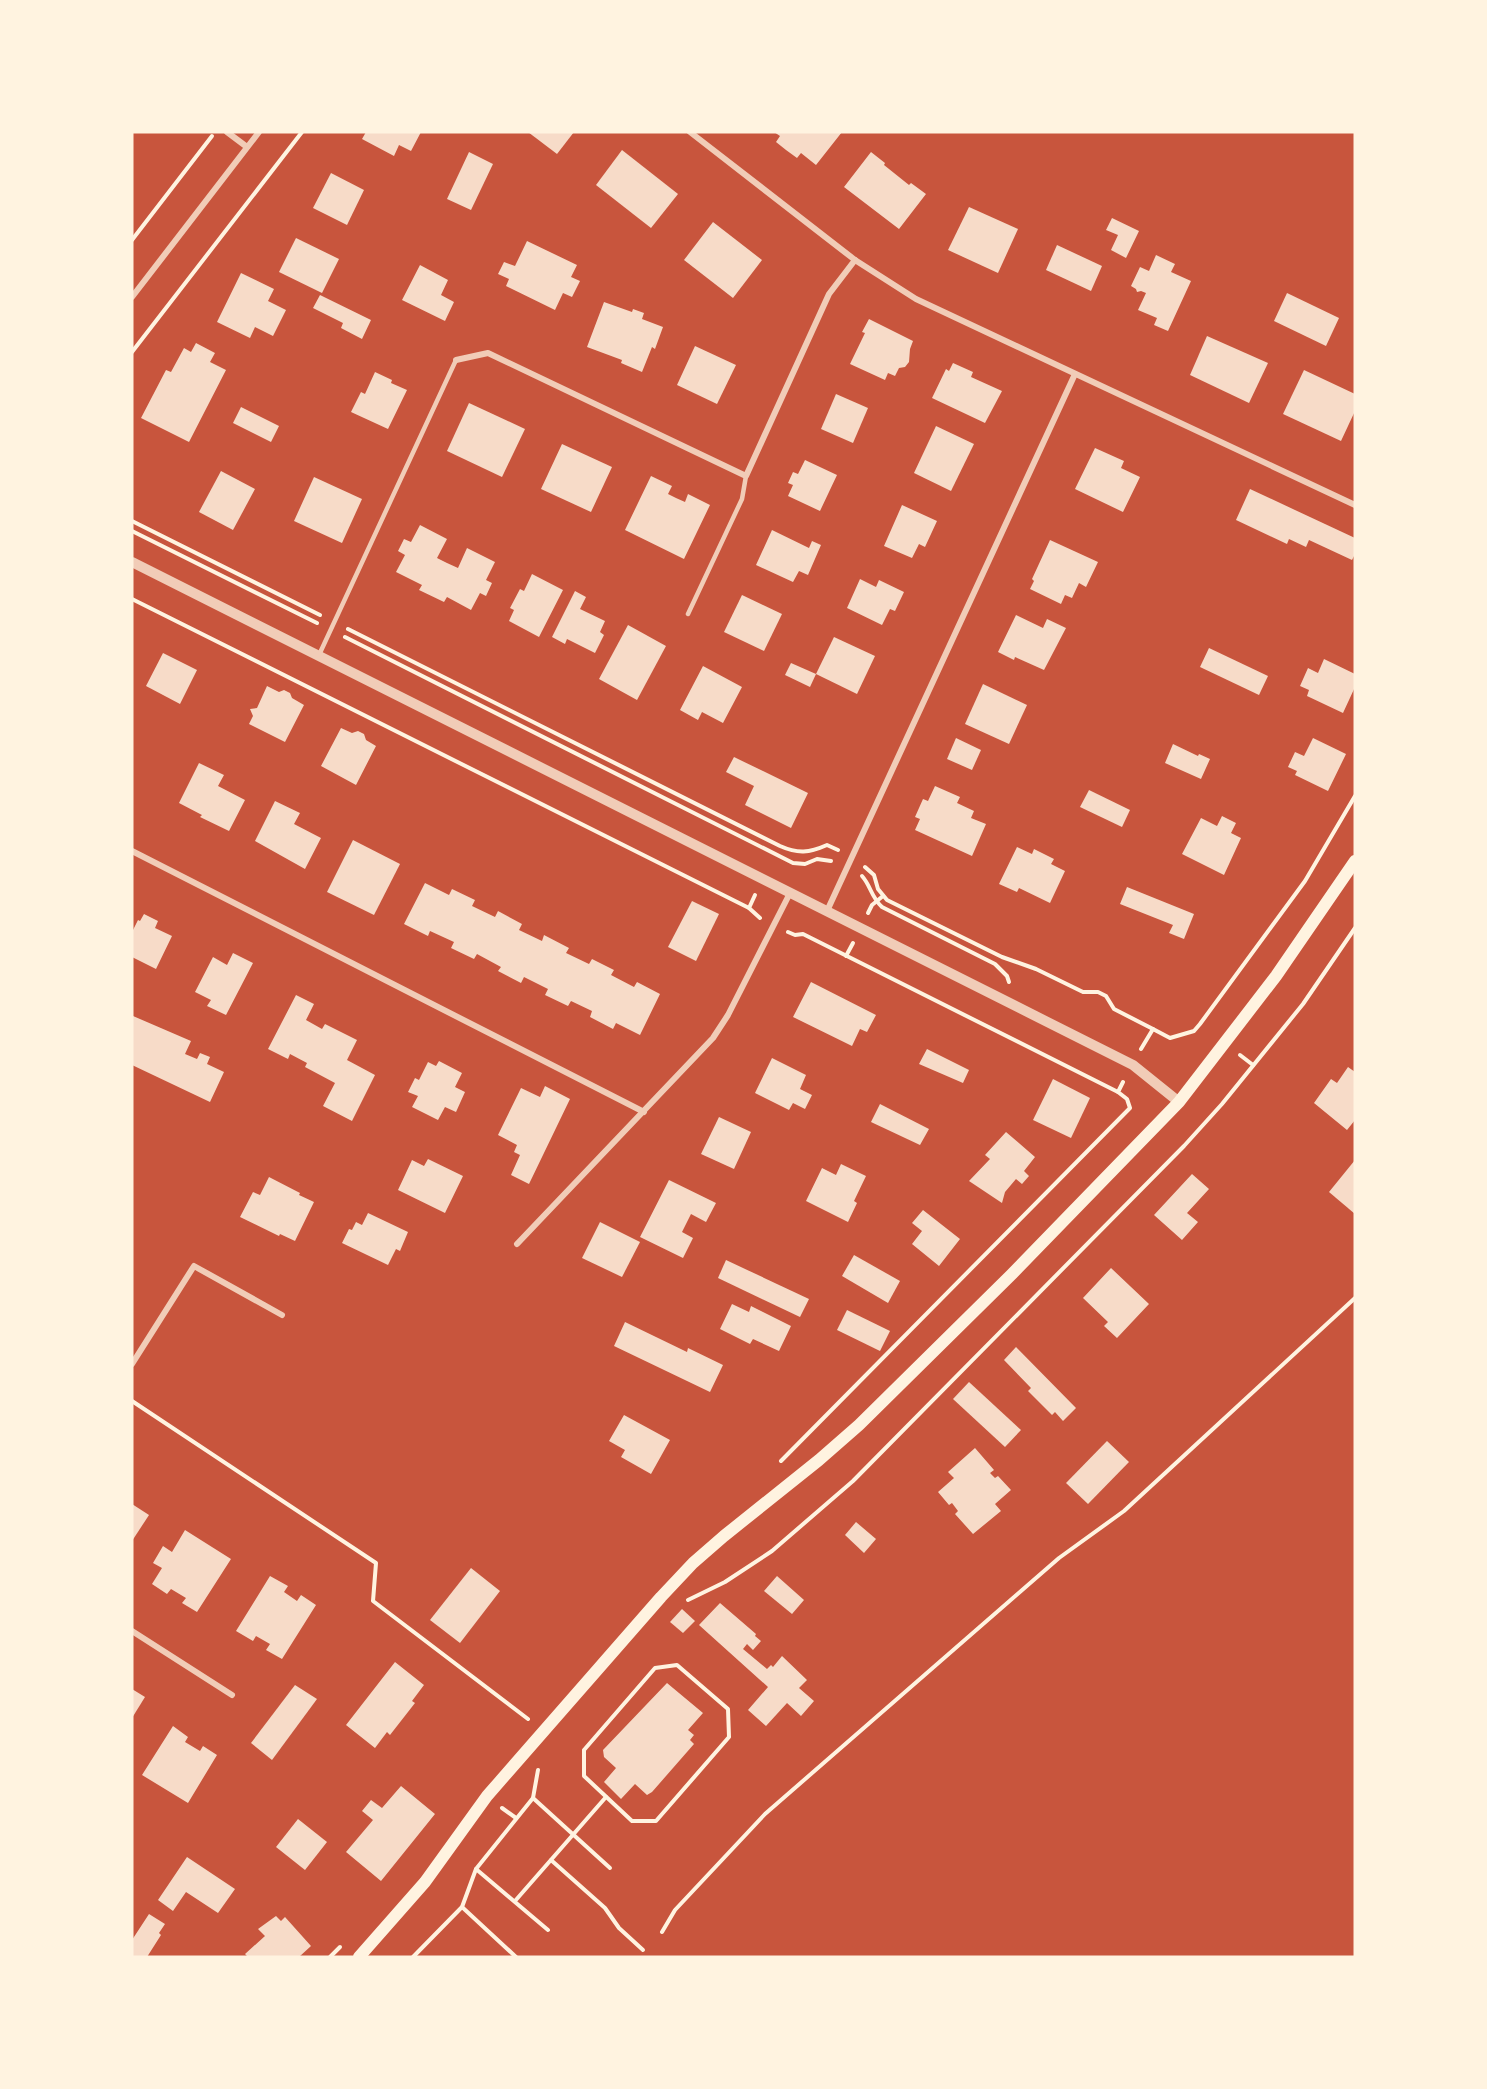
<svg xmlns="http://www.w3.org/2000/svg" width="1487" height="2089" viewBox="0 0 1487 2089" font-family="Commissioner,sans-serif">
<rect width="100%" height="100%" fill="#c8553d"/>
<g fill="#f7dbc8">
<polygon points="366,132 421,132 411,151 399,145 394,156 362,139"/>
<polygon points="528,132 574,132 557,154"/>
<polygon points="774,132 842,132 816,165 801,153 797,158 786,150 776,142 780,136"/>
<polygon points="622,150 678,194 651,228 596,185"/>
<polygon points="469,152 493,164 471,210 447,199"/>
<polygon points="871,152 885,163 884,165 909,185 911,183 926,194 899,229 844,187"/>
<polygon points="331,173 364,190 347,225 313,208"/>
<polygon points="969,207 1018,229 998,273 948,250"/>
<polygon points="1112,218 1139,231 1126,258 1111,250 1118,235 1106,230"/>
<polygon points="713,222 762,260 733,298 684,260"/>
<polygon points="296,238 339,259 322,293 279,272"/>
<polygon points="527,241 577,265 571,277 580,281 572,297 563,293 555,310 506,286 509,279 498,274 504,262 515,266"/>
<polygon points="1057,245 1102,266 1091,291 1046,270"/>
<polygon points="1156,255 1175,264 1171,272 1191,281 1168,331 1154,325 1157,318 1138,310 1146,293 1141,291 1137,292 1136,289 1131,286 1140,267 1149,271"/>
<polygon points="420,265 448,280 441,295 454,302 445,321 402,300"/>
<polygon points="241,273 274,289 268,301 286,310 273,336 255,327 250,338 217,322"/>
<polygon points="1287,293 1339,318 1326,346 1274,321"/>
<polygon points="320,295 371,320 362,339 341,328 343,323 313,308"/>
<polygon points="604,302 632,312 633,309 644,313 642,319 663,327 655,349 652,347 642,372 621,363 622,360 587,347"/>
<polygon points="869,319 913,341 910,349 909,362 905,367 899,368 895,376 888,373 885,380 850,364 865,333 862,332"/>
<polygon points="1207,336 1268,363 1249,403 1190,375"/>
<polygon points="196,343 215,353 210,362 226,370 189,442 141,418 166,370 171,372 184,348 191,352"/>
<polygon points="695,346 736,365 717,404 677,385"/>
<polygon points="953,363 973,372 971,377 1002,391 985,423 932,398 946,369 949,371"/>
<polygon points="1304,370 1355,394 1355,411 1341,441 1283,414"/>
<polygon points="375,372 392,380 391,383 407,390 388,429 351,412 361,392 365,394"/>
<polygon points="836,394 868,408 853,443 821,429"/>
<polygon points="469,403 525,429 502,477 447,451"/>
<polygon points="241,407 279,426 271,442 233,423"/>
<polygon points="936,426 974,444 951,491 914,473"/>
<polygon points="562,444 612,467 591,512 541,489"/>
<polygon points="1095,448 1124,461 1121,468 1140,477 1123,512 1075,489"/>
<polygon points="805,460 837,475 820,511 788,496 793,485 788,483 793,472 798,474"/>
<polygon points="221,471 255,489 233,530 199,512"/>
<polygon points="651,476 672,486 668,494 676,498 685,502 688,494 710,505 684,559 625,530"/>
<polygon points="314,477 362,499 342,543 294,521"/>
<polygon points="1250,489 1355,538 1355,554 1352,560 1309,540 1306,547 1289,539 1287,544 1236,520"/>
<polygon points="902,505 937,521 925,547 919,544 912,558 884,546"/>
<polygon points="420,525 447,539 437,558 447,563 458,568 467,548 495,562 486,580 492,583 486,596 480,593 471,610 447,597 444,602 419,590 422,585 396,572 405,555 398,551 404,539 411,542"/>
<polygon points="772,530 809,548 812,541 821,545 808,575 799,571 793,582 756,565"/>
<polygon points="1050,540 1098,562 1086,587 1079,583 1072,598 1065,595 1061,604 1030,589 1034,581 1032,579"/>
<polygon points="532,574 563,590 539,637 509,621 514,610 510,608 520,589 524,591"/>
<polygon points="860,579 876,587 879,580 904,592 895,611 890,609 882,625 847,608"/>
<polygon points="575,591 586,597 580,609 605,621 600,632 604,635 595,653 567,639 565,644 552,637"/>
<polygon points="742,595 782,614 764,651 724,632"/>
<polygon points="1016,615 1043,628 1047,619 1066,628 1044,670 1015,657 1014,660 998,652"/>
<polygon points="628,625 666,646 637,700 599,679"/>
<polygon points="834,637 875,656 857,694 816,674"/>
<polygon points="1209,648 1268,676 1259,695 1200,667"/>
<polygon points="163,653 197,670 180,704 146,686"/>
<polygon points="1324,659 1355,674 1355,687 1343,713 1307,696 1309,690 1300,686 1308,668 1318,673"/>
<polygon points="791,663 816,674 810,687 785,675"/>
<polygon points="703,666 742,687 723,723 702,712 698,720 680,710"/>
<polygon points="983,684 1027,705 1009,744 965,724"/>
<polygon points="267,686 279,692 284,690 290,693 292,698 304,705 285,742 249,724 253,716 250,709 257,708"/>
<polygon points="341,728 352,733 358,731 364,734 366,740 376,746 356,785 321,766"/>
<polygon points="956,738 981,750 972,770 947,759"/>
<polygon points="1313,738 1346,754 1328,791 1295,775 1297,771 1288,767 1295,752 1304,756"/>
<polygon points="1173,744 1198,756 1199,754 1210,759 1201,779 1165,763"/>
<polygon points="734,757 808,793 791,828 745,805 754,786 726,772"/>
<polygon points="199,763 224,775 218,786 245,800 229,831 200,817 202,815 179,803"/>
<polygon points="935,786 960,797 957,803 974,811 971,818 986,824 972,856 915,830 920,819 915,817 923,799 928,801"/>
<polygon points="1089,790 1130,810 1122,827 1080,807"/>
<polygon points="275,801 300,813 294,824 321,838 305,869 255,841"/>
<polygon points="1222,816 1236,823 1231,833 1241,838 1224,875 1182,854 1201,818 1217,826"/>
<polygon points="353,840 400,864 374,915 327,892"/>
<polygon points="1017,847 1032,854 1034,849 1054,859 1051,864 1065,871 1050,903 1019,888 1017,892 999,884"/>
<polygon points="425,883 449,895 452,889 475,900 472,906 495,917 498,911 522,924 519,930 542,941 544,935 569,948 566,953 589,964 592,959 614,970 611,975 634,987 637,982 660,994 640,1035 616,1023 613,1029 590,1017 592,1011 571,1001 568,1006 545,995 548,989 524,977 521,983 498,971 501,967 477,954 474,959 451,948 454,942 430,931 428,936 404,924"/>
<polygon points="1127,887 1194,914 1184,939 1169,933 1173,925 1120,904"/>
<polygon points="692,901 719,914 696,961 668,947"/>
<polygon points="144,914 158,921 155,928 172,936 156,969 132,957 132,932 138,920 140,921"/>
<polygon points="233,953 253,963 226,1015 207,1006 211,1000 195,992 213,957 227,965"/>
<polygon points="811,982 876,1015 867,1032 860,1029 852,1046 793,1017"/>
<polygon points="296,995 314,1004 306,1020 322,1029 325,1024 357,1040 347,1060 375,1075 352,1121 323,1106 335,1083 305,1067 307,1063 290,1054 288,1059 268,1049"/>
<polygon points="133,1016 191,1041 185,1054 197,1059 200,1053 210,1057 207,1064 224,1072 210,1102 132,1065"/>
<polygon points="927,1049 969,1070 963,1083 919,1064"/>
<polygon points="772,1058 806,1075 800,1089 812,1095 805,1109 793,1103 789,1110 755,1093"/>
<polygon points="439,1061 462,1073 455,1087 465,1092 456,1112 445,1107 438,1120 412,1107 418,1096 408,1092 415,1078 419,1080 428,1062 436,1066"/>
<polygon points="1348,1067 1355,1072 1355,1120 1347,1130 1314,1103 1331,1079 1337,1083"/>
<polygon points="1053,1079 1090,1098 1071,1138 1033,1120"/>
<polygon points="545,1086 570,1099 529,1184 511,1175 520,1155 514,1152 517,1145 498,1135 521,1088 540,1097"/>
<polygon points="880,1104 929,1129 920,1145 871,1122"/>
<polygon points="719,1117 751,1132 734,1169 701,1154"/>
<polygon points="1006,1132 1035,1157 1024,1171 1029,1176 1022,1184 1016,1179 1005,1192 1002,1203 969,1181 990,1159 985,1155"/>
<polygon points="428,1159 463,1176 445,1213 398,1190 412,1160 424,1166"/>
<polygon points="1355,1160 1355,1214 1329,1192"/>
<polygon points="841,1164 866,1176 854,1201 857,1203 848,1222 806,1201 822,1168 836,1175"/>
<polygon points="1192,1174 1209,1189 1187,1213 1198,1222 1182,1240 1154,1215"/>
<polygon points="269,1177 300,1193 299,1195 314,1202 295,1241 280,1234 279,1236 240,1217 253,1192 260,1195"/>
<polygon points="669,1180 716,1203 706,1222 691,1214 682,1232 693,1238 683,1258 640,1237"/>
<polygon points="923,1210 960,1239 939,1266 912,1244 922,1231 912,1223"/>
<polygon points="368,1213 408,1232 400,1251 396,1249 388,1265 342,1243 349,1229 352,1230 356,1222 362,1225"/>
<polygon points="600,1222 640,1242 622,1277 582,1258"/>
<polygon points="854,1255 900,1281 888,1303 842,1276"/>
<polygon points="726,1260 809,1299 800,1317 718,1278"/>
<polygon points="1111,1268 1149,1304 1117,1338 1104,1326 1108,1322 1083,1298"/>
<polygon points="732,1304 749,1312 751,1306 791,1326 779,1351 753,1339 750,1344 720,1329"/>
<polygon points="847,1310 890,1331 880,1351 837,1330"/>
<polygon points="625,1322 687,1352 688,1348 723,1365 710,1392 614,1346"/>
<polygon points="1016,1347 1076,1408 1063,1421 1055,1412 1052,1415 1028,1391 1031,1388 1004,1360"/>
<polygon points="969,1382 1021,1430 1005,1447 953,1399"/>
<polygon points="624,1415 670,1440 651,1474 621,1457 625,1450 609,1441"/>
<polygon points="1107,1441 1129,1462 1088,1504 1066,1483"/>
<polygon points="975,1448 994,1470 990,1473 995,1478 998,1476 1011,1490 995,1504 1001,1511 973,1534 955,1514 958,1511 952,1503 949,1505 938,1492 954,1478 948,1472"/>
<polygon points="132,1504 149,1515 132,1541"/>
<polygon points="856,1522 876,1539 864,1553 845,1535"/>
<polygon points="185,1530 231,1559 197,1612 182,1603 186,1598 171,1589 167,1594 152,1584 162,1568 153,1563 163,1546 172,1552"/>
<polygon points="471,1568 500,1591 460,1643 430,1620"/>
<polygon points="270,1576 288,1586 284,1592 297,1601 301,1595 316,1605 282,1659 266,1650 270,1644 256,1636 253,1641 236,1631"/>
<polygon points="777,1576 804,1600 792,1614 764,1591"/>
<polygon points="720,1603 756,1634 755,1636 761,1641 753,1650 747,1644 743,1649 767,1669 771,1665 773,1667 782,1656 807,1680 799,1688 814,1701 801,1716 787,1703 766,1726 748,1710 768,1687 699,1625"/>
<polygon points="682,1609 695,1621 683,1633 670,1622"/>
<polygon points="395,1662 424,1685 412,1701 415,1703 390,1735 387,1732 375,1748 346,1725"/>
<polygon points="667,1683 703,1713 688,1730 694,1735 690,1740 694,1744 652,1792 647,1795 635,1784 621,1799 604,1782 616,1768 604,1757 603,1750"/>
<polygon points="295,1685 317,1699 272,1760 251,1743"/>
<polygon points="132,1689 145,1697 132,1718"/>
<polygon points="173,1726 188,1737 185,1742 200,1751 203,1746 217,1755 188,1803 142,1775"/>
<polygon points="401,1786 435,1814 381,1881 346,1852 373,1820 362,1811 371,1800 382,1808"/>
<polygon points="298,1819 327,1842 305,1870 276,1847"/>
<polygon points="187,1857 235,1889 218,1913 186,1892 173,1911 158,1900"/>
<polygon points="149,1914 165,1924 159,1933 161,1935 147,1957 132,1957 132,1940"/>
<polygon points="276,1916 281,1921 285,1917 311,1946 299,1957 248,1957 245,1954 265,1936 258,1929"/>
</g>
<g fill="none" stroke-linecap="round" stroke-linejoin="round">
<g stroke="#fff3e0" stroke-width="4">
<polyline points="132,240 212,136"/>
<polyline points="132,352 302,132"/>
<polyline points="132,521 320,615"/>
<polyline points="132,531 317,623"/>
<polyline points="132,599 749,908 760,918"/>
<path d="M348,629L780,846C798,854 809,853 827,845L838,850"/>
<polyline points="345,637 793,863 805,864 817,859 831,861"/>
<polyline points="865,867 874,875 878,889 887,900 1002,957 1036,969 1083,992 1098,992 1106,996 1114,1009 1153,1029"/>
<path d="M862,876C871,886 871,897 882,907L995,964L1007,976L1009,982"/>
<polyline points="749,908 755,895"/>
<polyline points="868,913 872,905 883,896"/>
<polyline points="788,932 795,935 803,934 1118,1092"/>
<polyline points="846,956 853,943"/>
<polyline points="1141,1049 1153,1029 1170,1038 1194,1031 1200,1024 1305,881 1355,796"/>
<polyline points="1240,1055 1253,1065"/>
<polyline points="132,1401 376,1563 373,1601 528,1719"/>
<polyline points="781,1461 1130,1108 1127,1099 1118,1092 1123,1082"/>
<polyline points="688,1600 725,1582 772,1551 853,1481 1184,1146 1222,1104 1303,1004 1355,928"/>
<polygon points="677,1665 728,1709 729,1737 656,1821 632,1821 584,1776 584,1750 655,1668"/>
<polyline points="533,1798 610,1868"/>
<polyline points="502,1808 516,1818"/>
<polyline points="551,1860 605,1908 619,1928 643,1950"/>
<polyline points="476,1869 548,1930"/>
<polyline points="515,1901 606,1797"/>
<polyline points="462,1907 516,1957"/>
<polyline points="662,1932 675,1910 765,1814 1059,1558 1124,1511 1355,1298"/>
<polyline points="330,1957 340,1947"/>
<polyline points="413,1957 462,1907 476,1869 533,1798 538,1770"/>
</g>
<g stroke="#f1ccb7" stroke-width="4.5">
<polyline points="688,614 742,499 746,476"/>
<polyline points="319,655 456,360"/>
</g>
<g stroke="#f1ccb7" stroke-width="6">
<polyline points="227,132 247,147"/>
<polyline points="690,132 855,260 916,299 1355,505"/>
<polyline points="132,297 259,132"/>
<polyline points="456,360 488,353 746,476 829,294 855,260"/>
<polyline points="132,851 644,1112"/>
<polyline points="827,911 1075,374"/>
<polyline points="517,1244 713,1038 728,1015 790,893"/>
<polyline points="132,1364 194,1266 282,1315"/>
<polyline points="132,1631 232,1695"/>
</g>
<polyline stroke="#f1ccb7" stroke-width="10" points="132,562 1133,1065 1179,1102"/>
<polyline stroke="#fff3e0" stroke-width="12" points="359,1957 425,1882 487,1796 661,1597 693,1563 724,1536 819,1460 859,1425 1011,1275 1179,1102 1276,976 1355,861"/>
</g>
<rect width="1487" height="2089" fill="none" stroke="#fff3e0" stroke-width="267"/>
</svg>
